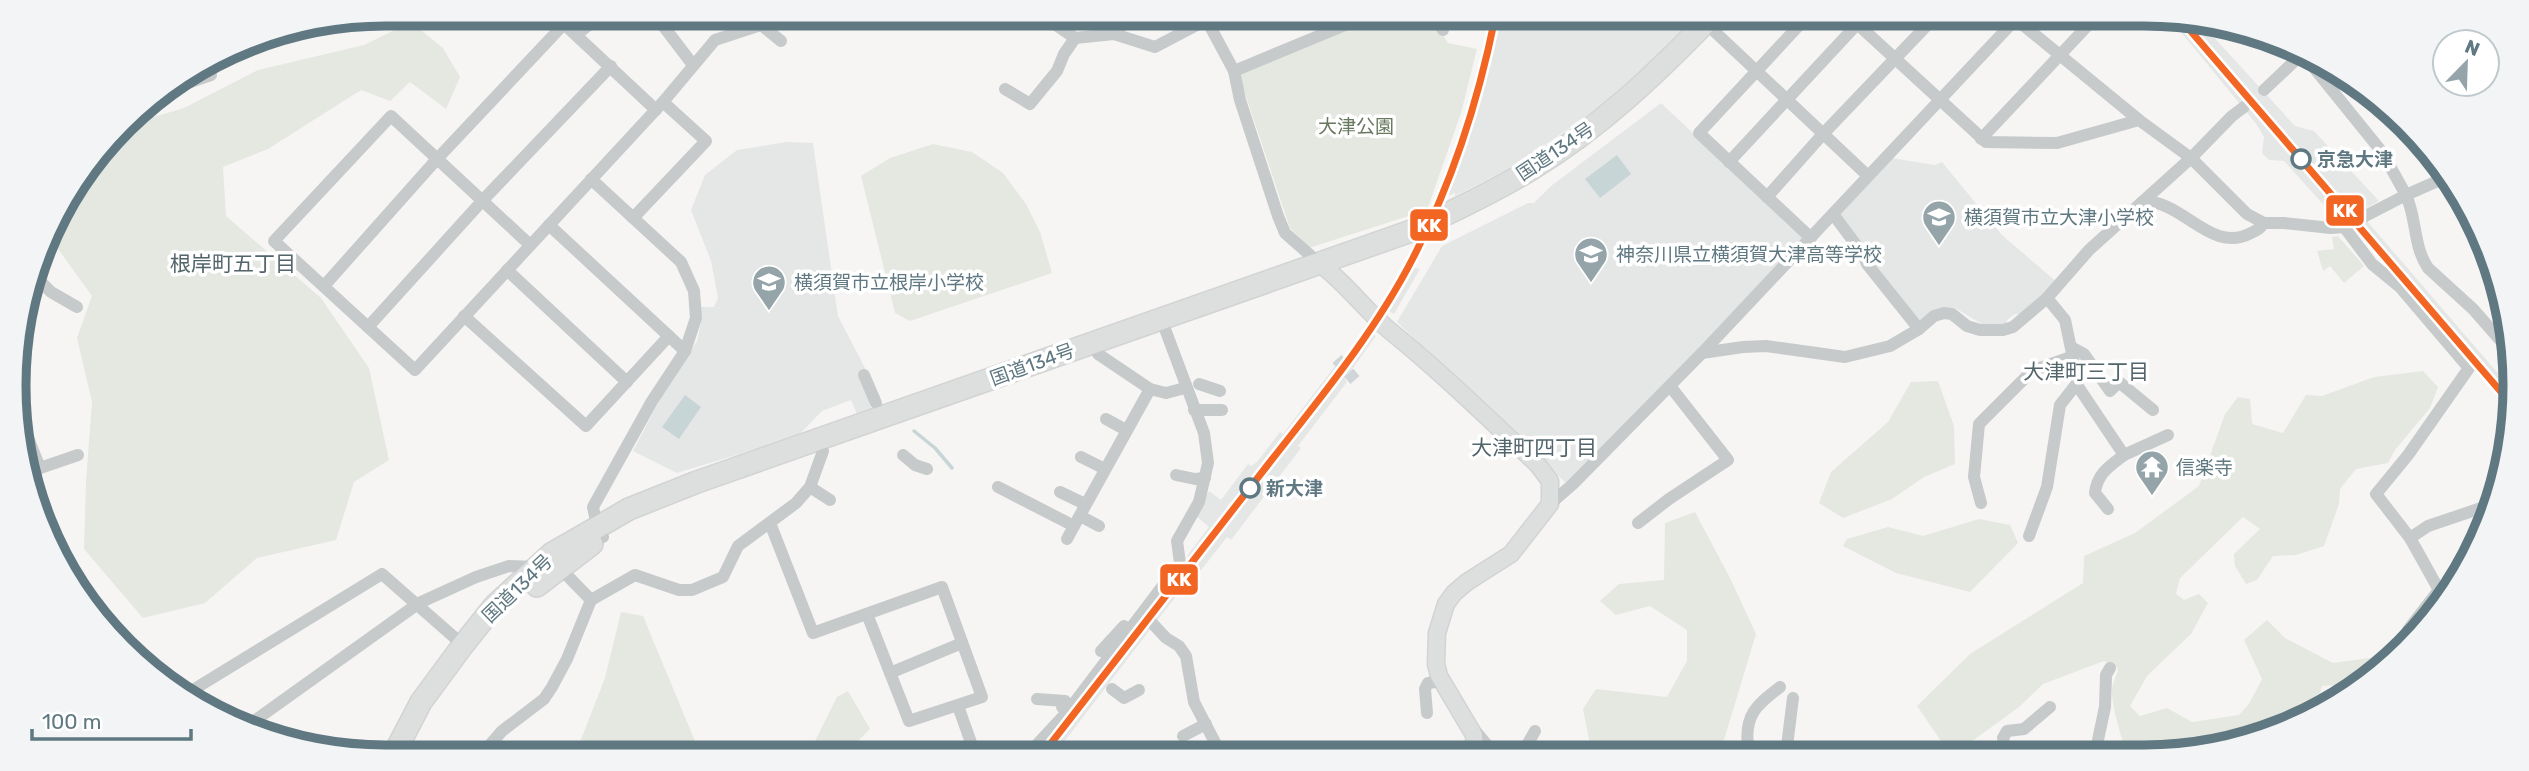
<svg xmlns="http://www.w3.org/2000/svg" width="2529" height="771" viewBox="0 0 2529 771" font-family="Rubik,'Noto Sans JP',sans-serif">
<rect width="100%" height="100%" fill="#f6f5f4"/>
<g fill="#e5e7e7">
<polygon points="1489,18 1692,19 1656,57 1594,111 1516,165 1455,196 1455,193 1435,201 1458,142 1478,72"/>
<polygon points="2172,21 2199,21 2295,126 2314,131 2379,201 2340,223 2284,161 2269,160 2262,153 2264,137 2257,125"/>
<polygon points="1661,103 1805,238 1573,482 1565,482 1397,322 1442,246 1528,203 1534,203 1551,186"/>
<polygon points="787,142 813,143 838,316 880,397 870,402 871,409 857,414 851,400 822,411 798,436 677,473 633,451 662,395 697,341 701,323 701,307 714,307 718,298 711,261 691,210 705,175 737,150"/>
<polygon points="1892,158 1935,165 1942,162 2002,235 2059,284 2025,315 2015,314 2007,320 2006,325 1983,325 1957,309 1946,307 1918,322 1833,214"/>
<polygon points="2366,220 2508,385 2508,407 2356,227"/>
<polygon points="1405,265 1420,269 1394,314 1380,306"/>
<polygon points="1365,329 1376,336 1345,379 1347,382 1298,446 1301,448 1231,540 1227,537 1188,587 1185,585 1156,622 1148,614 1190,559 1187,556 1209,527 1196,516 1200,504 1209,491 1221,500 1248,464 1251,466 1257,462 1280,432 1283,434 1338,362 1341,364"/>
<polygon points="1142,620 1152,627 1057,751 1039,751"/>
</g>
<g fill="#e5e7e1">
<polygon points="1373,18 1431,18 1448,43 1477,49 1461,113 1427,210 1309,248 1290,228 1237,70"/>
<polygon points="411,22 443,48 460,77 446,109 410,82 390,101 361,90 268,149 223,167 226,216 321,298 369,368 389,460 354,482 336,540 257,558 205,603 143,618 84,549 86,482 92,402 77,338 92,296 48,235 52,221 126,125 184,108 258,70 364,45"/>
<polygon points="933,144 972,152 1003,173 1026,204 1040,232 1052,273 910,321 895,313 861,176 890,158"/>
<polygon points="2338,236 2364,266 2344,283 2330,266 2323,271 2317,251 2334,249 2332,237"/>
<path d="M2423,371L2438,387L2430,408L2395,450L2388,463L2356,469L2340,489L2339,504L2324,546L2296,555L2273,556L2257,580L2246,584L2235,566L2234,554L2260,529L2243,517L2180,578L2176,594L2184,600L2199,594L2208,603L2191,634L2147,676L2130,706L2140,716L2167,708L2192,722L2239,715L2249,704L2262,679L2244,640L2267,620L2285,638L2333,663L2398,654L2356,684L2322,686C2313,718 2316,716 2283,726L2276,720L2242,737L2177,739L2148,754L2124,746C2119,728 2112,708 2112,690C2112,682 2118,676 2118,668L2104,661L2043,684L2019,707L1964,747L1943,744L1917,706L1970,654L2083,583L2084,556L2135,533L2199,486L2225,414L2238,397L2250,399L2252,424L2283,433L2306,395L2322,396L2374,377Z"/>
<polygon points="1938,381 1954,426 1955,464 1924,477 1892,499 1843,518 1819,503 1831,472 1888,422 1911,382"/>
<polygon points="1695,512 1730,578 1756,634 1720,753 1582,752 1590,744 1583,709 1596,689 1667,697 1687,661 1687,630 1650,606 1616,615 1600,601 1619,584 1664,580 1665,523"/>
<polygon points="1979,519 2010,525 2018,543 1970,592 1896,573 1843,546 1847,539 1888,527 1923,536"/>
<polygon points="621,612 643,616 699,751 530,750 580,742 605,678"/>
<polygon points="848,691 870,729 848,751 810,751 837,697"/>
</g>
<g fill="#c8d5d6">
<polygon points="1617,155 1631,174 1600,198 1585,179"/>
<polygon points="685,395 701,407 679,439 662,427"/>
</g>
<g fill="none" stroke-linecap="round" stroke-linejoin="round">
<polyline stroke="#c8d5d6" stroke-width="3.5" points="914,431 935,448 952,468"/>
<polyline stroke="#d0d6d7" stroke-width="12" stroke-dasharray="12 6" stroke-linecap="butt" points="1337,359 1355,380"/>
<g stroke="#d2d3d4" stroke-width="19">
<path id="secondary" d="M1319,263C1346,283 1364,309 1389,330C1441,372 1489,419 1538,465L1550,481V504L1511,554L1467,582L1454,593L1446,604L1437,633L1436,664L1439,676L1474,735L1475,752"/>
</g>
<g stroke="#d2d3d3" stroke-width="24">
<g id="highway">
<polyline points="537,586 592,544"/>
<path d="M396,750L421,702L463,645L495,605L551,554L629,509L697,482L1414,230C1454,210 1495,192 1533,168C1599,128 1655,75 1709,19"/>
</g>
</g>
<g stroke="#c7caca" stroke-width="12">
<polyline points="655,15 693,65"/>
<polyline points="972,16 974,19 1002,16"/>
<polyline points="1019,16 1046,18 1075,38 1114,34 1155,47 1212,17"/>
<polyline points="1205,17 1234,71 1240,100 1278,216 1285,233 1319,263"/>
<polyline points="1436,18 1443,30"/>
<polyline points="1804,20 1699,133 1811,238"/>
<polyline points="1853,20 1986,142 2057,143 2139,120"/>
<polyline points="2017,20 2139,120 2191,158 2247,214 2264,223 2284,223 2331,228 2344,227 2406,195 2382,152 2306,58"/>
<polyline points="760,24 781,41"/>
<polyline points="1714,31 1867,175"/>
<polyline points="577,34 602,15"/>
<polyline points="1114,34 1130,17"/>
<polyline points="1234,71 1362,18"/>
<polyline points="1005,89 1030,104 1057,71 1064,54 1075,38"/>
<polyline points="167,90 211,75 208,64"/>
<polyline points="2264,90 2300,56"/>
<polyline points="663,102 715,40 773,21"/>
<polyline points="139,108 148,101"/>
<polyline points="1981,139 2092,21"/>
<polyline points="1729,162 1861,20"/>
<path d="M2449,176L2406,195C2417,219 2413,246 2428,268L2473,309L2508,349"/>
<polyline points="591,179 681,262 694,291 696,318 685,351 652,401 593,507 597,526 603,537"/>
<polyline points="1767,197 1823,134 1932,20"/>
<path d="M2142,202C2182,198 2210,255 2251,233C2257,230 2260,229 2264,223"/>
<polyline points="1833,214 1863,254 1867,264 1919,329"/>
<polyline points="549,225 685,351"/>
<polyline points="2344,227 2372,264 2400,287 2469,368 2408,455 2376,494 2410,538 2439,590 2408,630"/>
<polyline points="529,244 391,116 274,241 415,370 663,102 706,141 633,218"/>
<polyline points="507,270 627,382"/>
<polyline points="36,277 51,292 77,307"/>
<polyline points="324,286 437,159 564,24 656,110"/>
<polyline points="464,316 586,426 669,336"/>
<polyline points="368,327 483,200 611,66"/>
<polyline points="2071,347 2084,354 2110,391 2119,382 2153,410"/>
<polyline points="1702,353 1743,347 1766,346 1845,357 1890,346 1919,329 1934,316 1944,313 1952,314 1967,326 1980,330 2003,330 2013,327 2047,298 2089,250 2191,158 2232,116 2244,107"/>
<polyline points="1098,354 1150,389 1166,393 1185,388"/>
<polyline points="864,375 876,403"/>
<polyline points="1199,384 1220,391"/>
<path d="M2077,385L2124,455C2110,466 2097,473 2095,493L2108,509"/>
<polyline points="1194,410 1222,410"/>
<polyline points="1106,419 1126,430"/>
<polyline points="23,425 40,468 26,474"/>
<polyline points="903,455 915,465 927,469"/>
<polyline points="2124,455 2168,435"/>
<polyline points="1081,457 1105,469"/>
<polyline points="40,468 78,455"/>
<polyline points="1176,475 1195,479 1205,478"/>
<polyline points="810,487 830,500"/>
<polyline points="998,487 1074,526 1150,389"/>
<polyline points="1060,492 1085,504"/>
<polyline points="1981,503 1974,477 1979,424 2029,374 2037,369 2071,357"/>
<polyline points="1550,504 1573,484 1702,353 2015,20"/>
<polyline points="1080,516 1099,526"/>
<polyline points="770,523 813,633 942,587 982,697 909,721 867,614"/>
<polyline points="1638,523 1669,499 1728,460 1670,386"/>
<polyline points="2029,536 2047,487 2060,405 2078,382 2065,320 2047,298"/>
<polyline points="2410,538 2428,526 2490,505"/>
<polyline points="1067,539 1074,526"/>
<polyline points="559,567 591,600"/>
<polyline points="1141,615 1152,623 1166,638 1179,646 1186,656 1194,702 1220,752"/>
<polyline points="1101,651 1124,626"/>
<polyline points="890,673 962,643"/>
<polyline points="1112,689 1124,698 1139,690"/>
<polyline points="183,696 382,574 463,645"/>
<polyline points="1037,699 1065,701 1062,707 1068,711"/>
<polyline points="958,706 974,751"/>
<polyline points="1427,713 1425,689 1428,683 1443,681"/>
<polyline points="250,724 419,603 476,577 509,566 536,567"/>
<polyline points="1474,735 1478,734 1493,752"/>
<polyline points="1183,736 1206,724"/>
<polyline points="480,750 488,747 502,731 544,699 552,687 567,659 591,600 635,575 679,590 692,590 723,577 738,546 796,503 810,487 823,451"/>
<polyline points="1031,751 1068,711 1180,563 1177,541 1199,502 1208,463 1204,433 1165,329"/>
<polyline points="1523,752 1535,731"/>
<path d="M1755,753L1748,746C1744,714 1758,704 1780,687"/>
<polyline points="1784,753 1787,746 1793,698"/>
<polyline points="2006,753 2003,738 2007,731 2024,729 2050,707"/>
<polyline points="2095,754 2105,707 2106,675 2110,668"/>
</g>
<use href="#secondary" stroke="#dddfdf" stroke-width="16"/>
<use href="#highway" stroke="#dddfdf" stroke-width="21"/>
<g stroke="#fff" stroke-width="12">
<g id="rail-1">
<polyline points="2182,21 2508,400"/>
<path d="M1045,751C1120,655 1195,559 1270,462C1321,397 1375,332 1413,258C1452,183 1478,102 1495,18"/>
</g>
</g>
<use href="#rail-1" stroke="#f26522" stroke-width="7"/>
</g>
<defs>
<g id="school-pin" transform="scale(1.75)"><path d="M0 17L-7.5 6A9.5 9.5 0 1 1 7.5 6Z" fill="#94a4a9" stroke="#fff"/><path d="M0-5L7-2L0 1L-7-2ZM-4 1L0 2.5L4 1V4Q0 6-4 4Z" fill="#fff"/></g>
<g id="temple-pin" transform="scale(1.75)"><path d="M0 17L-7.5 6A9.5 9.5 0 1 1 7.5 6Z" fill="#94a4a9" stroke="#fff"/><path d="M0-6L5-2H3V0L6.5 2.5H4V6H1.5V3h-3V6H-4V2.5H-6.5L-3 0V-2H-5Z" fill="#fff"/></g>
</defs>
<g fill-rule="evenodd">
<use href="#school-pin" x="1939" y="217"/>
<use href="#school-pin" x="1591" y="254"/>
<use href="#school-pin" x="769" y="282"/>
<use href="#temple-pin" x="2152" y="467"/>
</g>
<g fill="#fff" stroke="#5f7881" stroke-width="3.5">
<circle cx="2301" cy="159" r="9"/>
<circle cx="1250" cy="488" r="9"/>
</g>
<g text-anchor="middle" stroke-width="7" stroke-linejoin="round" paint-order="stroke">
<g font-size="19" fill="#68785f" stroke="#fff">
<text x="1356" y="133">大津公園</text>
</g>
<g font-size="19" fill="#5f7881" stroke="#fff">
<text transform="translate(1555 151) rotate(-34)" y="7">国道134号</text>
<text transform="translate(1032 364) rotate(-20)" y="7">国道134号</text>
<text transform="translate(517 588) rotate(-44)" y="7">国道134号</text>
</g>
<g font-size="19" font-weight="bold" fill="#5f7881" stroke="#fff" text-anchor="start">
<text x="2317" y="166">京急大津</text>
<text x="1266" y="495">新大津</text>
</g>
<g font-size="19" fill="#5f7881" stroke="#fff" text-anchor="start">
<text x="1964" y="224">横須賀市立大津小学校</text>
<text x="1616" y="261">神奈川県立横須賀大津高等学校</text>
<text x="794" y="289">横須賀市立根岸小学校</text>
<text x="2176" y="474">信楽寺</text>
</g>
<g font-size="21" fill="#52656b" stroke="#fff">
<text x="233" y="271">根岸町五丁目</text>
<text x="2086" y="379">大津町三丁目</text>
<text x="1534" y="455">大津町四丁目</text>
</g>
</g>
<path d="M0 0H2529V771H0ZM385 26H2144A359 359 0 0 1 2503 385V386A359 359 0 0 1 2144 745H385A359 359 0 0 1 26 386V385A359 359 0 0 1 385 26Z" fill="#f2f4f5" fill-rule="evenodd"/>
<path fill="none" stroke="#5f7881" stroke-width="9" d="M385 26H2144A359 359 0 0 1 2503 385V386A359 359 0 0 1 2144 745H385A359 359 0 0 1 26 386V385A359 359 0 0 1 385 26Z"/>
<g stroke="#fff" stroke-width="2.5">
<rect x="2325" y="194" width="40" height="33" rx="7" fill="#f26522"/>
<rect x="1409" y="208" width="40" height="34" rx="7" fill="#f26522"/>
<rect x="1159" y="563" width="40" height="33" rx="7" fill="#f26522"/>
</g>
<g font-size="19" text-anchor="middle" font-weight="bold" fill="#fff">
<text x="2345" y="217">KK</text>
<text x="1429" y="232">KK</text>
<text x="1179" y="586">KK</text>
</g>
<g transform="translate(2466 63) rotate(23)"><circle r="33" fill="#ffffff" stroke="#bfc9cd" stroke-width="2"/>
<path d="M0-5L12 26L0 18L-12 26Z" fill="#94a4a9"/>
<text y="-10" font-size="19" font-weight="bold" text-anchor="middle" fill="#5f7881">N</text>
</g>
<path d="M32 729v10h159v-10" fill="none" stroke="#5f7881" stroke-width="3.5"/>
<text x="42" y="729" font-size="21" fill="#5f7881" stroke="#ffffff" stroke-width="5" paint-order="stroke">100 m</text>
</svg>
